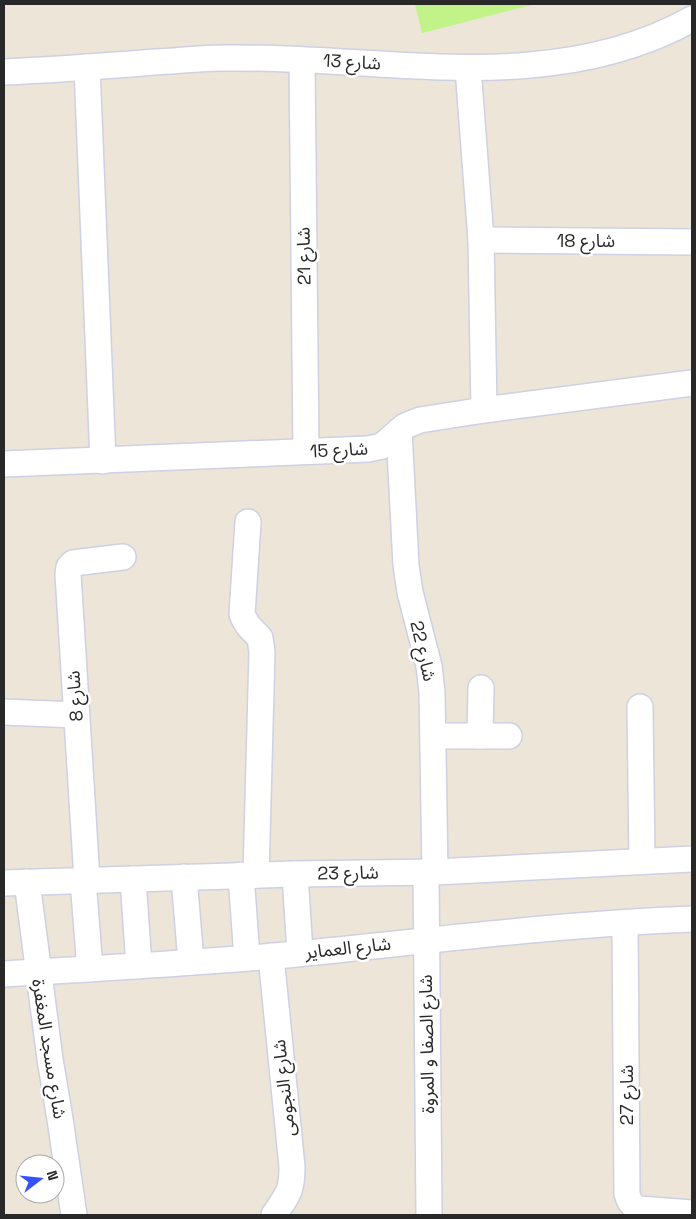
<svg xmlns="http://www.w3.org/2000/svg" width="696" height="1219" viewBox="0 0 696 1219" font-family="'Space Grotesk','Noto Sans Arabic',sans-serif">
<rect width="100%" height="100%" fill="#ede5d8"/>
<polygon fill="#c1f388" points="415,4 536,4 422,33"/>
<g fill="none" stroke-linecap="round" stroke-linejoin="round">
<g stroke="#cdd1e3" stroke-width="28">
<g id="minor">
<polyline points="302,60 306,451"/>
<polyline points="87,67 103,461"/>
<polyline points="468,68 481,240 484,410"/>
<path d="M4,72C54,70 105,66 155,62C178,61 200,58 223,58C379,55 549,99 692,19"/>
<polyline points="481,240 692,242"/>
<polyline points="399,431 406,565 410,592 429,666 432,692 435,872"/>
<polyline points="4,464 368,449 382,446 405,426 420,420 484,410 692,383"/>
<path d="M248,522L242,614C246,626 253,630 260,638L262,652L256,875"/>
<polyline points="640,707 642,861"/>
<polyline points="4,712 76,715"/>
<polyline points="434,736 509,736"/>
<polyline points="480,736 481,688"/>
<polyline points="426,872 429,1215"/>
<polyline points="295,874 300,953"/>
<polyline points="241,875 247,958"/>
<polyline points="184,877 191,962"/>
<polyline points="133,879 139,966"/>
<polyline points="83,880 90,969"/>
<polyline points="87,880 68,574 69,567 73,563 123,557"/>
<polyline points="27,882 50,1059 60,1119 74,1215"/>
<polyline points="4,883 295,874 435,872 692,859"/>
<path d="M625,923L627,1194C629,1202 632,1206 639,1209L692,1213"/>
<path d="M271,956L292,1167C292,1193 287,1195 274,1215"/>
<path d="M4,974C102,968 200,963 297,954C429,941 560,924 692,919"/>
</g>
</g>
<use href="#minor" stroke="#fff" stroke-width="25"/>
</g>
<g text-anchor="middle" stroke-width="5" stroke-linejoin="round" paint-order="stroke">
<g font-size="18" fill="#282828" stroke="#fff">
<text transform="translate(352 62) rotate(3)" y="6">شارع 13</text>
<text x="586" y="247">شارع 18</text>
<text transform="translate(304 256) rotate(-91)" y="6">شارع 21</text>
<text transform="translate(339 450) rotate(-3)" y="6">شارع 15</text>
<text transform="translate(423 651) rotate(77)" y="6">شارع 22</text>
<text transform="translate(75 696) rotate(-94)" y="6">شارع 8</text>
<text transform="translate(348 873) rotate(-1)" y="6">شارع 23</text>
<text transform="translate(348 948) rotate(-6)" y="6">شارع العماير</text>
<text transform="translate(427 1044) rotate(-91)" y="6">شارع الصفا و المروة</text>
<text transform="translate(49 1049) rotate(81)" y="6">شارع مسجد المغفرة</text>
<text transform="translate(284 1088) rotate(-96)" y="6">شارع النجومى</text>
<text transform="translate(627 1095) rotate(-90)" y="6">شارع 27</text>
</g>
</g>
<rect width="696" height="1219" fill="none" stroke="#282828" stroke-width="10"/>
<g transform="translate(40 1179) rotate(74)"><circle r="24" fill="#ffffff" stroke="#a9a9a9"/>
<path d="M0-4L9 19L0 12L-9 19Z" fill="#3351ff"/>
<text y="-8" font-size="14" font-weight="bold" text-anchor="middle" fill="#282828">N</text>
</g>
</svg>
